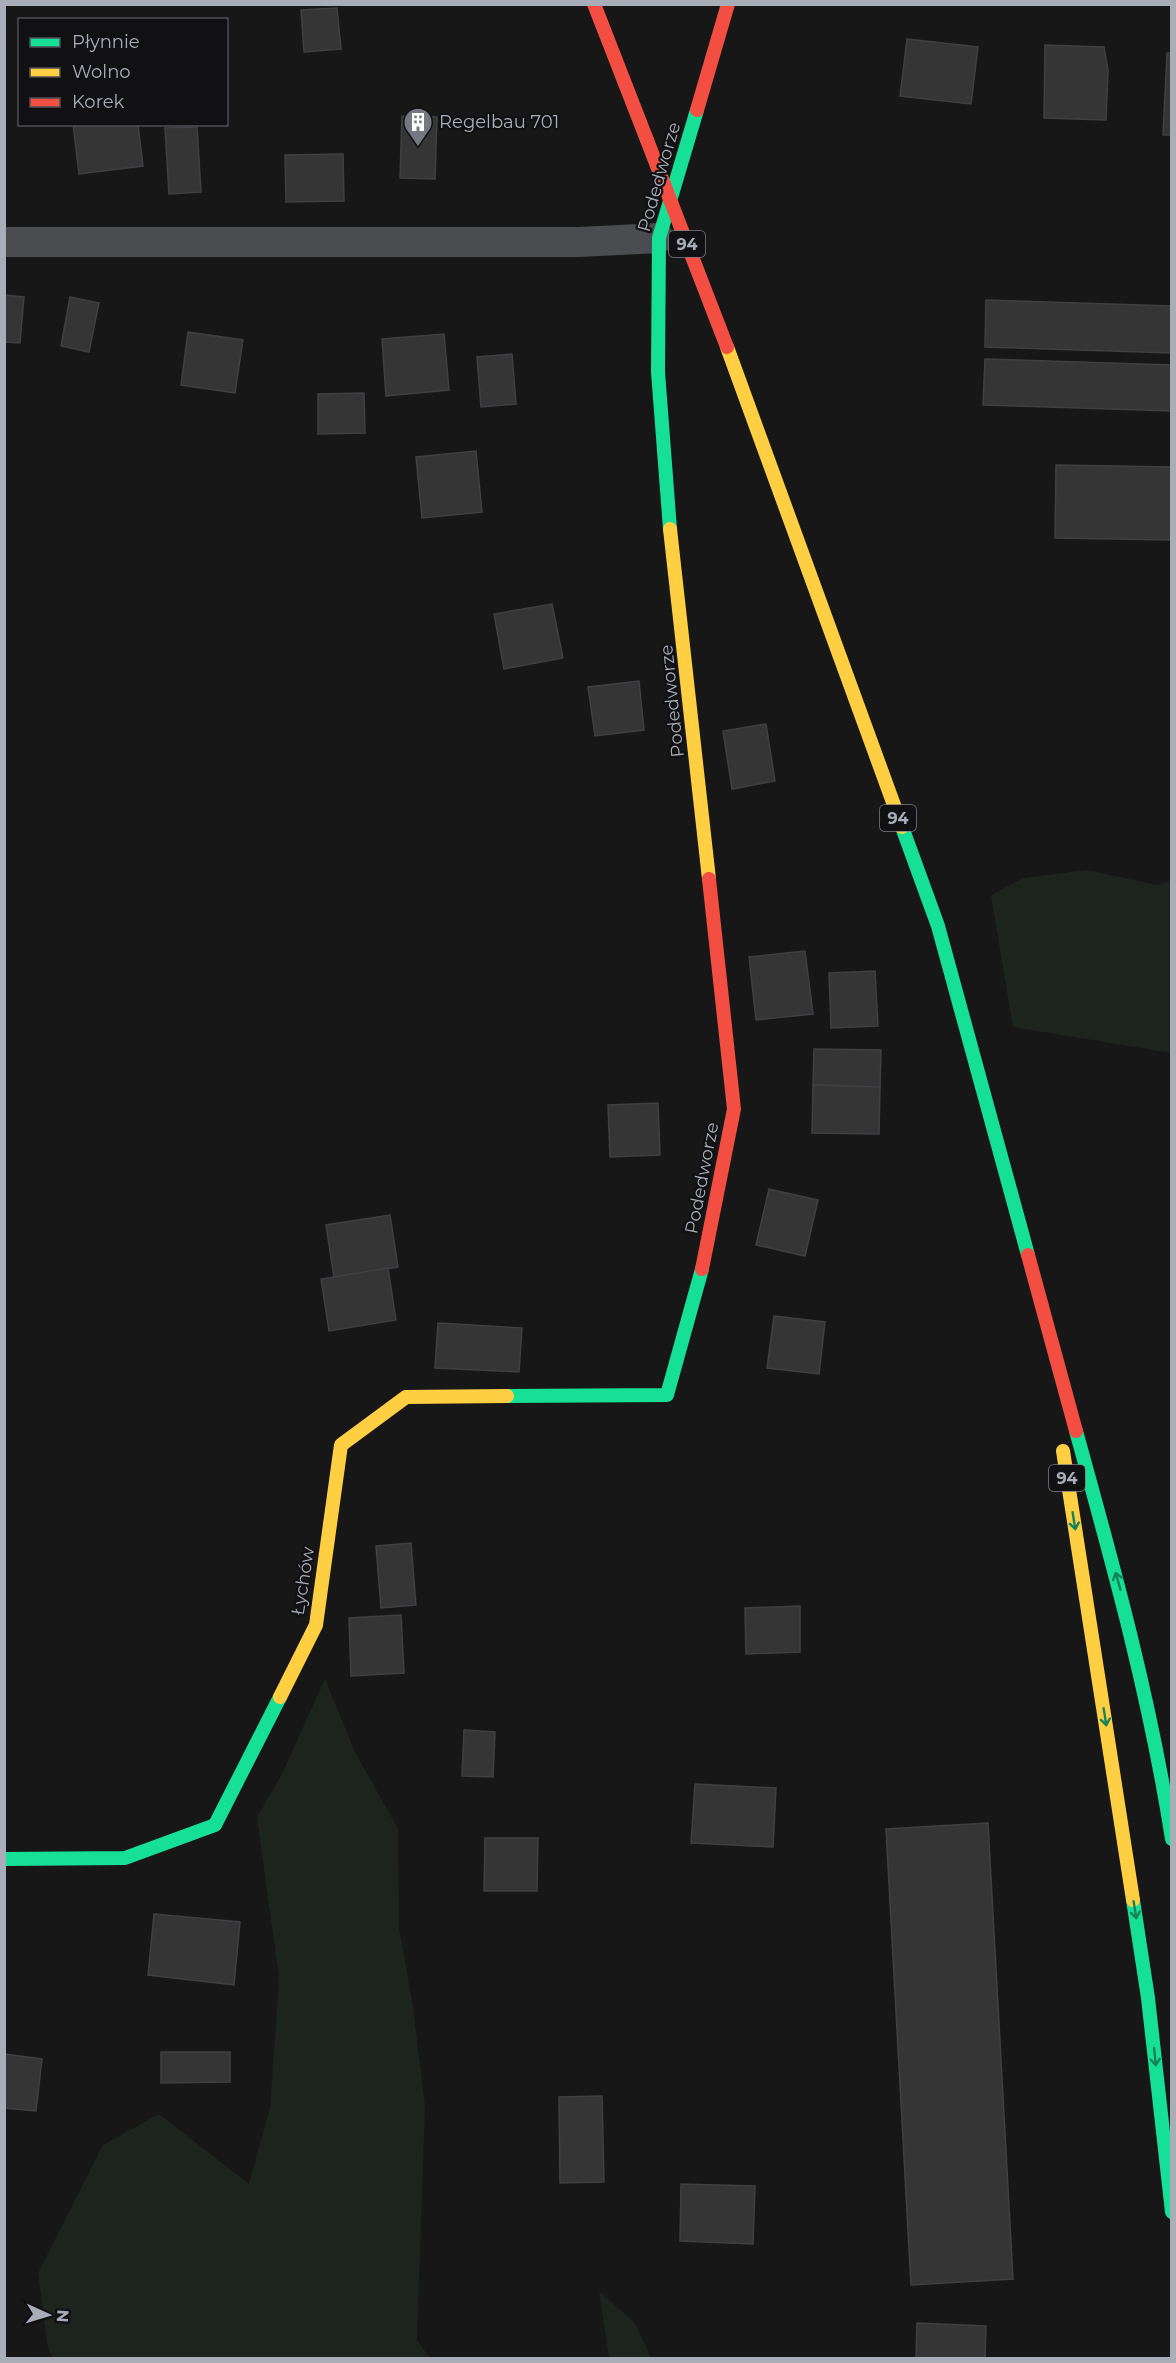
<svg xmlns="http://www.w3.org/2000/svg" width="1176" height="2363" viewBox="0 0 1176 2363" font-family="Montserrat,sans-serif">
<rect width="100%" height="100%" fill="#171717"/>
<g fill="#1d241e">
<polygon points="1087,870 1157,885 1171,880 1171,1053 1013,1027 991,895 1024,878"/>
<polygon points="325,1679 355,1752 398,1829 399,1928 413,2007 425,2106 417,2340 430,2358 53,2358 48,2348 38,2273 103,2145 159,2114 249,2184 270,2108 279,1978 257,1817 281,1776"/>
<polygon points="599,2291 635,2323 651,2358 609,2358"/>
</g>
<g fill="#353536" stroke="#3f4043" stroke-width="1.5">
<polygon points="337,8 341,49 304,52 301,10"/>
<polygon points="907,39 978,47 971,104 900,96"/>
<polygon points="1045,45 1104,47 1108,70 1106,120 1044,118"/>
<polygon points="1167,53 1172,53 1172,135 1163,135"/>
<polygon points="402,116 437,117 435,179 400,178"/>
<polygon points="73,124 138,124 143,166 79,174"/>
<polygon points="197,127 201,192 169,194 165,128"/>
<polygon points="343,154 344,201 286,202 285,155"/>
<polygon points="4,295 24,297 20,343 4,342"/>
<polygon points="70,297 99,303 89,352 61,346"/>
<polygon points="986,300 1172,306 1172,353 985,347"/>
<polygon points="188,332 243,340 235,393 181,385"/>
<polygon points="444,334 449,390 386,396 382,339"/>
<polygon points="512,354 516,404 481,407 477,357"/>
<polygon points="985,359 1172,365 1172,411 983,405"/>
<polygon points="364,393 365,433 318,434 318,394"/>
<polygon points="476,451 482,512 422,518 416,457"/>
<polygon points="1056,465 1172,467 1172,540 1055,538"/>
<polygon points="552,604 563,658 504,669 494,614"/>
<polygon points="639,681 644,730 595,736 588,687"/>
<polygon points="766,724 775,781 732,789 723,731"/>
<polygon points="805,951 813,1014 756,1020 749,957"/>
<polygon points="875,971 878,1026 831,1028 829,973"/>
<polygon points="814,1049 881,1050 880,1087 813,1085"/>
<polygon points="813,1085 880,1087 879,1134 812,1133"/>
<polygon points="658,1103 660,1155 610,1157 608,1105"/>
<polygon points="769,1189 818,1200 805,1256 756,1245"/>
<polygon points="390,1215 398,1267 334,1277 326,1225"/>
<polygon points="388,1268 396,1320 329,1331 321,1279"/>
<polygon points="774,1316 825,1322 819,1374 767,1368"/>
<polygon points="438,1323 522,1328 519,1372 435,1368"/>
<polygon points="411,1543 416,1605 381,1608 376,1546"/>
<polygon points="800,1606 800,1652 746,1654 745,1608"/>
<polygon points="401,1615 404,1673 351,1676 349,1618"/>
<polygon points="464,1730 495,1732 493,1777 462,1776"/>
<polygon points="695,1784 776,1788 773,1847 691,1843"/>
<polygon points="988,1823 1013,2279 911,2285 886,1829"/>
<polygon points="485,1838 538,1838 537,1891 484,1891"/>
<polygon points="154,1914 240,1922 234,1985 148,1975"/>
<polygon points="161,2052 230,2052 230,2082 161,2083"/>
<polygon points="4,2054 42,2059 36,2111 4,2108"/>
<polygon points="602,2096 604,2182 560,2183 559,2097"/>
<polygon points="681,2184 755,2186 753,2244 680,2241"/>
<polygon points="917,2323 986,2326 985,2358 916,2358"/>
</g>
<g fill="none" stroke-linecap="round" stroke-linejoin="round">
<polyline stroke="#4b4c50" stroke-width="30" points="4,242 579,242 659,238"/>
<g stroke="#16e098" stroke-width="14">
<polyline points="670,529 658,372 659,238 697,110"/>
<polyline points="902,827 938,926 1028,1255"/>
<polyline points="507,1396 667,1395 702,1269"/>
<path d="M1076,1431C1114,1568 1150,1698 1172,1839"/>
<polyline points="4,1859 125,1858 215,1825 280,1697"/>
<polyline points="1133,1900 1148,1998 1172,2212"/>
</g>
<g stroke="#ffcf43" stroke-width="14">
<polyline points="727,347 902,827"/>
<polyline points="670,529 709,879"/>
<polyline points="1063,1451 1133,1900"/>
<polyline points="280,1697 316,1625 341,1445 406,1397 507,1396"/>
</g>
<g stroke="#f24e42" stroke-width="14">
<polyline points="594,4 647,140"/>
<polyline points="697,110 728,4"/>
<polyline points="1028,1255 1076,1431"/>
<polyline points="702,1269 734,1109 709,879"/>
</g>
<polyline stroke="#f24e42" stroke-width="14" points="647,140 727,347"/>
</g>
<defs><path id="oneway-shaft" d="M-6 0H5M1.5-3L5.5 0L1.5 3" fill="none" stroke-width="1.6" stroke-linecap="round" stroke-linejoin="round" transform="scale(1.5)"/></defs>
<g stroke="#14835c">
<use href="#oneway-shaft" transform="translate(1074 1521) rotate(81)"/>
<use href="#oneway-shaft" transform="translate(1118 1581) rotate(-106)"/>
<use href="#oneway-shaft" transform="translate(1105 1717) rotate(81)"/>
<use href="#oneway-shaft" transform="translate(1135 1910) rotate(81)"/>
<use href="#oneway-shaft" transform="translate(1155 2057) rotate(84)"/>
</g>
<defs>
<g id="building-pin" transform="scale(1.5)"><path d="M0 17L-7.5 6A9.5 9.5 0 1 1 7.5 6Z" fill="#757880" stroke="#111113"/><path d="M-4-6H4V6H1V3H-1V6H-4ZM-2.5-4.3h1.7v1.8h-1.7ZM.8-4.3h1.7v1.8H.8ZM-2.5-1h1.7V.8h-1.7ZM.8-1h1.7V.8H.8Z" fill="#fff"/></g>
</defs>
<g fill-rule="evenodd">
<use href="#building-pin" x="418" y="122"/>
</g>
<g text-anchor="middle" stroke-width="4.5" stroke-linejoin="round" paint-order="stroke">
<g fill="#111113" stroke="#7b7e86" stroke-width="1.5">
<rect x="669" y="231" width="36" height="26" rx="4.5"/>
<rect x="880" y="805" width="36" height="26" rx="4.5"/>
<rect x="1049" y="1465" width="36" height="26" rx="4.5"/>
</g>
<g font-size="16" font-weight="bold" fill="#a8adb8">
<text x="687" y="250">94</text>
<text x="898" y="824">94</text>
<text x="1067" y="1484">94</text>
</g>
<g font-size="18" fill="#a8adb8" stroke="#111113" text-anchor="start">
<text x="439" y="128">Regelbau 701</text>
</g>
<g font-size="18" fill="#a8adb8" stroke="#111113">
<text transform="translate(659 177) rotate(-74)" y="6">Podedworze</text>
<text transform="translate(672 701) rotate(-96)" y="6">Podedworze</text>
<text transform="translate(702 1178) rotate(-79)" y="6">Podedworze</text>
<text transform="translate(303 1581) rotate(-81)" y="6">Łychów</text>
</g>
</g>
<rect width="1176" height="2363" fill="none" stroke="#a8adb8" stroke-width="12"/>
<rect x="18" y="18" width="210" height="108" fill="#111113" stroke="#4d4f55" stroke-width="1.5"/>
<rect x="30" y="38" width="30" height="9" fill="#16e098" stroke="#4d4f55" stroke-width="1.5"/>
<text x="72" y="48" font-size="18" fill="#a8adb8">Płynnie</text>
<rect x="30" y="68" width="30" height="9" fill="#ffcf43" stroke="#4d4f55" stroke-width="1.5"/>
<text x="72" y="78" font-size="18" fill="#a8adb8">Wolno</text>
<rect x="30" y="98" width="30" height="9" fill="#f24e42" stroke="#4d4f55" stroke-width="1.5"/>
<text x="72" y="108" font-size="18" fill="#a8adb8">Korek</text>
<g transform="translate(48 2315) rotate(94)" stroke="#111113" stroke-width="4.5" paint-order="stroke">
<path d="M0-4.5L10 22L0 15L-10 22Z" fill="#a8adb8"/>
<text y="-9" font-size="16" font-weight="bold" text-anchor="middle" fill="#a8adb8">N</text>
</g>
</svg>
